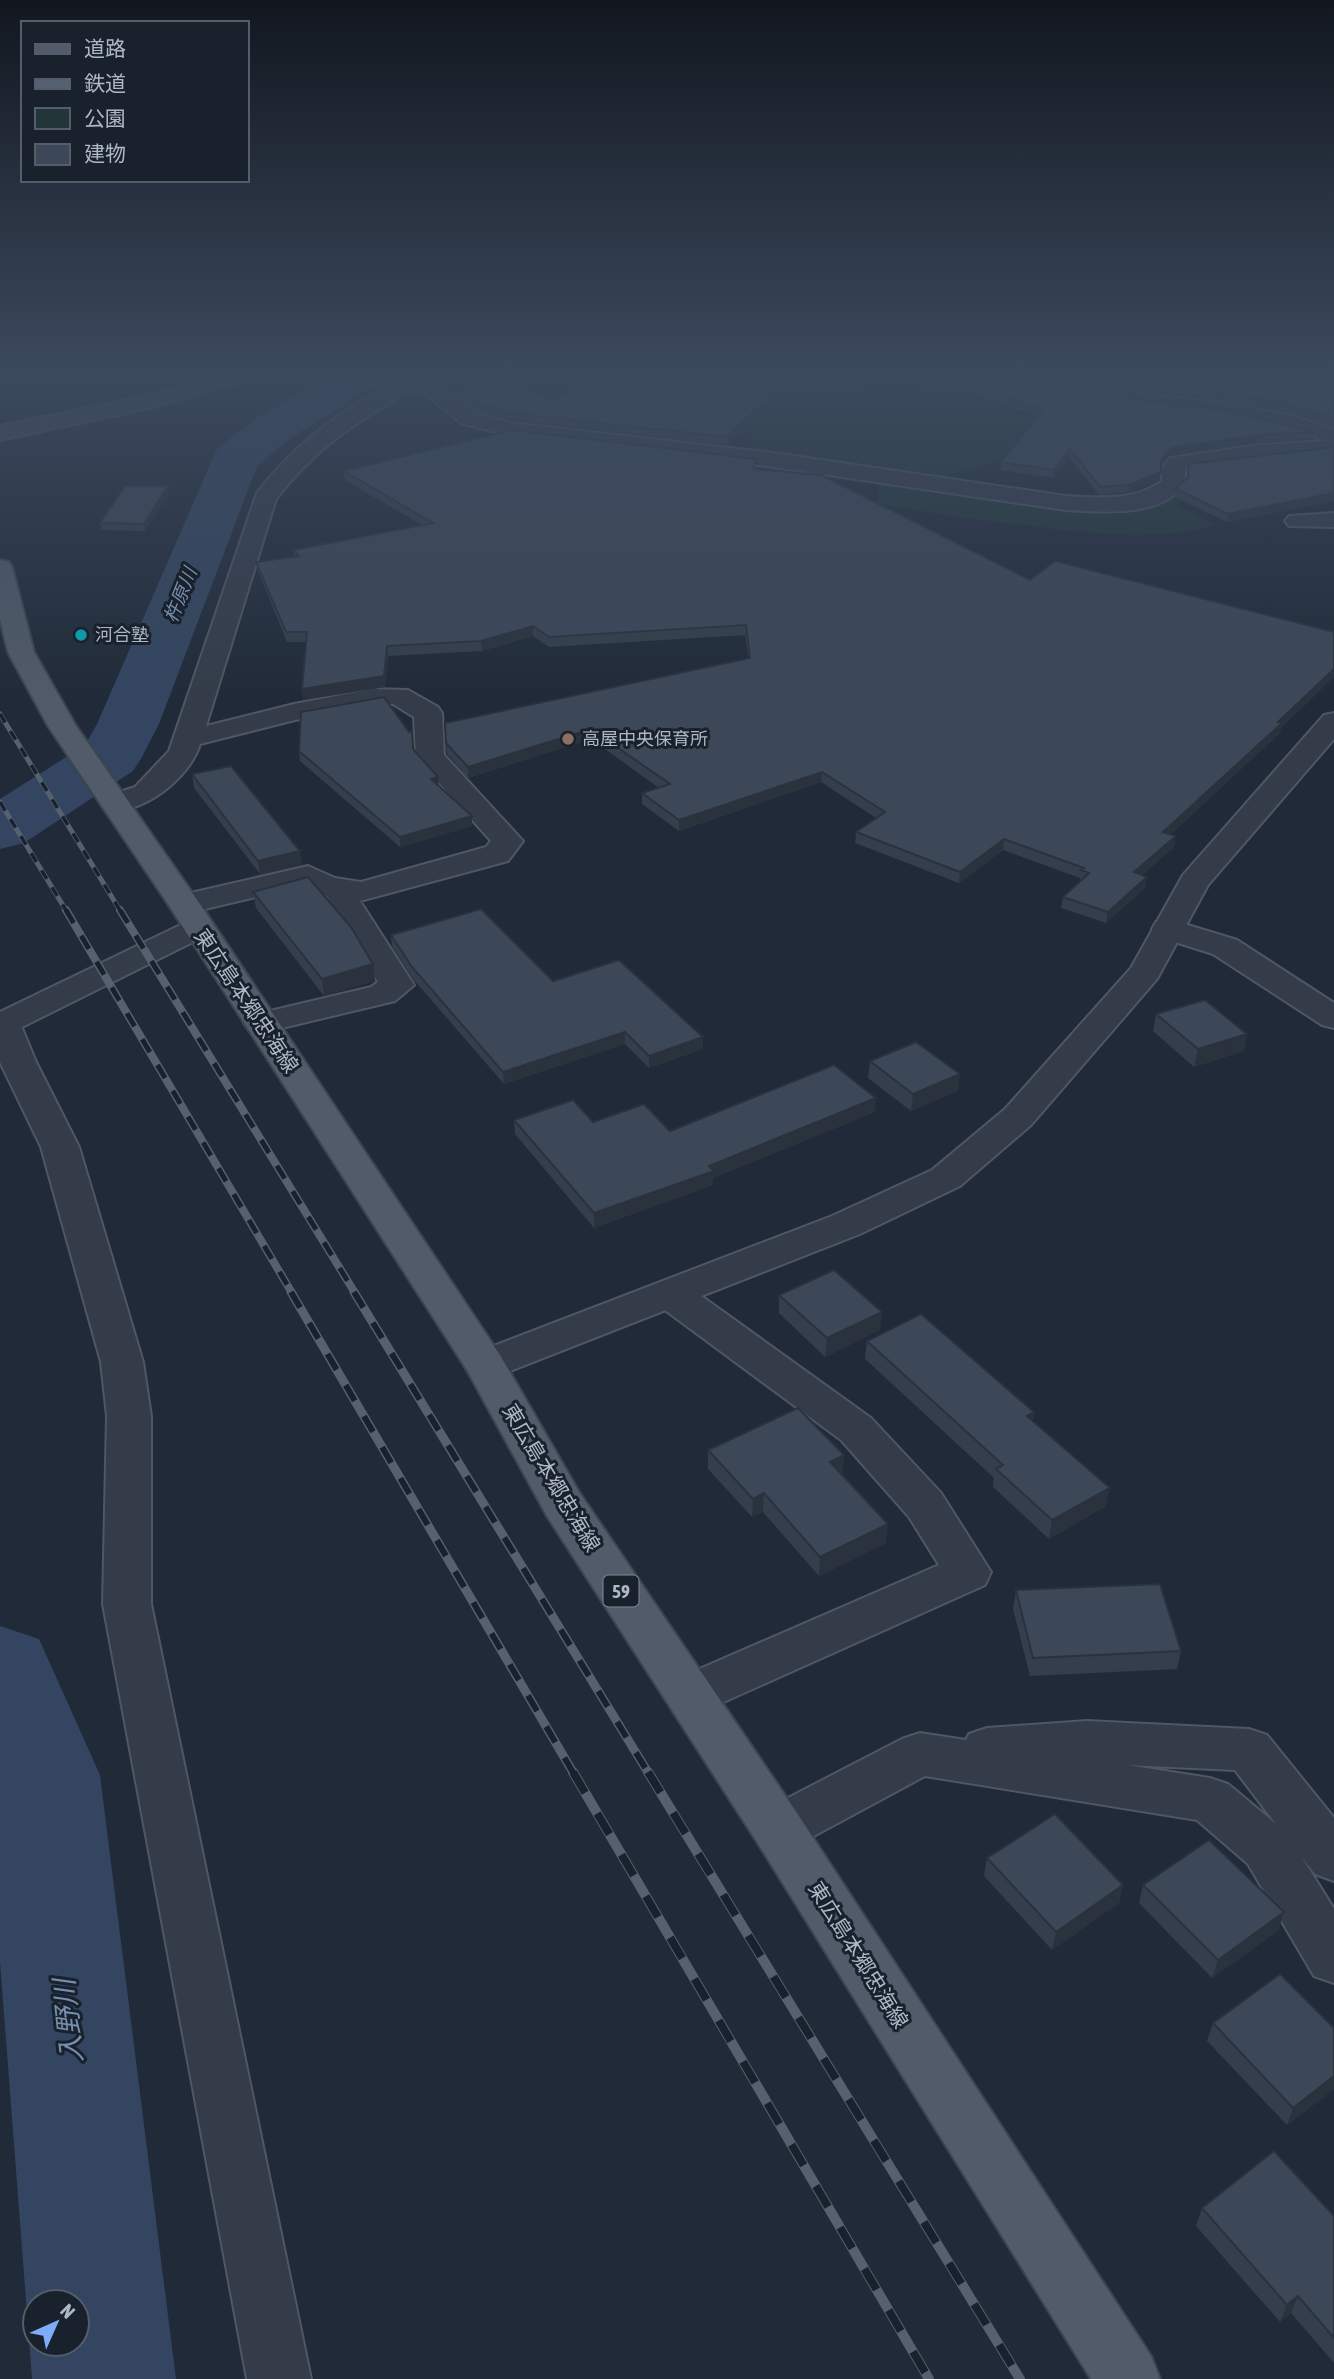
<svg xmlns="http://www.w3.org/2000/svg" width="1334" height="2379" viewBox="0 0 1334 2379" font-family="'Asap Condensed','Noto Sans JP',sans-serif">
<rect width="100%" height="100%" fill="#202a38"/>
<g fill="#223639">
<polygon points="943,384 962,397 994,400 1001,409 1036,419 1018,448 996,462 941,477 758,451 742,431 729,422 786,387 856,385 898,392"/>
<path d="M1203,465L1177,505L1215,525C1156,542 1100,534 1040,527C985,521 931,514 877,503L879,480L1100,509Z"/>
</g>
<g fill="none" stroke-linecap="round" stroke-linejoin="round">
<g fill="#334560" fill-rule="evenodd">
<polygon points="338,369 392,369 385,379 289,439 257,466 159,724 142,757 133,771 24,843 0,849 0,799 85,745 97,724 217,449 255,419"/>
<path d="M0,1626L39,1639L100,1775L176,2379H32L0,1962ZM35,2302H77V2344H35Z"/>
</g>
<g stroke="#4e5763" stroke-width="4">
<g id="minor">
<path d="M419,369H441L439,374L428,381L436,383L477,413L511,423L767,452L1066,496C1099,498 1135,501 1162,481V469L1170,458L1258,445L1327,441L1284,427L1224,415L1142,406L1053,388L966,385L928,373L925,369L1053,376L1099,383L1101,377L1108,375L1166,369H1231L1221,375L1113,387L1142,394L1224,403L1288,415L1334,429V454L1258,459L1185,469V483C1162,518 1103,512 1066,510L767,466L510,436L461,423L423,392L411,390C356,422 315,448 276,499L206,726L294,704L373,689L408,690L438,707L442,713L444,755L523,841L508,861L360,901L414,985L395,1001L261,1033L249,1030L244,1023L249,1016L371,987L378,982L327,896L303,886L184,914L173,911L168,904L173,897L308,866L335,878L361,882L486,847L491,841L416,757L414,717L393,704L373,705L295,720L200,744C190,778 140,818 104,809L100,803L104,797L135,787L169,751L257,493C307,429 351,407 419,369Z"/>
<path d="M756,369H777L785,379C778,389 704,389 697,379L707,373H758Z"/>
<polygon points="1247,369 1275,369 1334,390 1334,403 1250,373"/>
<polygon points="1334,513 1334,527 1289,526 1285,521 1289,516"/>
<polygon points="1168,919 1237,940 1334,1003 1334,1028 1322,1025 1213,954 1156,936 1152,929 1156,922"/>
<polygon points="5,1013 17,1016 36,1062 79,1147 143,1362 151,1416 151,1604 311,2379 247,2379 103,1604 107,1416 101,1362 41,1147 0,1062 0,1014"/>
<polygon points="672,1281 686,1285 871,1418 941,1493 991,1572 985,1585 708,1709 690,1715 672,1709 665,1695 672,1681 939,1565 909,1517 841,1440 658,1305 652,1295 658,1285"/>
<path d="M1087,1721L1249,1729L1267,1735L1334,1818V1881L1315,1874L1301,1856L1334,1909V1983L1314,1976L1248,1864L1197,1820L925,1776L797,1845L778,1852L759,1845L752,1829L759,1813L902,1739L920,1733L966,1740L969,1734L987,1728ZM1127,1765L1235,1770L1276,1824L1228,1784L1210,1778Z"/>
</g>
</g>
<g stroke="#4e5763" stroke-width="4">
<g id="tertiary">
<polygon points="1334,713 1334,739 1208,885 1157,979 1031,1125 960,1186 860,1234 500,1375 485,1380 470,1375 464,1365 470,1355 832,1216 932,1170 1005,1109 1131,968 1183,875 1324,715"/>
<polygon points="197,917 209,920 213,927 209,934 12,1032 0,1035 0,1012"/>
</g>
</g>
<g stroke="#4e5763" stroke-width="4">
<polygon id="secondary" points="242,369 273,369 270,373 150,408 0,440 0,426 146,396"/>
</g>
<g stroke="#3d4552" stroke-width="4">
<polygon id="primary" points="0,560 9,562 12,567 34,652 76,726 200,904 500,1355 579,1492 797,1813 1151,2356 1160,2379 1091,2379 759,1845 547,1516 467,1370 168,904 48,726 8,652 0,619"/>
</g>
<use href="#minor" fill="#343c49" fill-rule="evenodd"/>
<use href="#tertiary" fill="#343c49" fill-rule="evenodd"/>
<use href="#secondary" fill="#424b5c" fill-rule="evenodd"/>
<use href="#primary" fill="#515b69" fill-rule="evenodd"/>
<g stroke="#556070" stroke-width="5">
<g id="rail-far3">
<polyline points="0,714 121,912"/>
<polyline points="0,802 67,912"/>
</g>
</g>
<g stroke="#556070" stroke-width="8">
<g id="rail-far2">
<polyline points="66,910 292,1293"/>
<polyline points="120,910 355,1293"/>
</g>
</g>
<g stroke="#556070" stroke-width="9">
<g id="rail-far1">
<polyline points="291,1292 574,1774"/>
<polyline points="354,1292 649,1774"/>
</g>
</g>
<g stroke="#556070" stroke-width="10">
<g id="rail">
<polyline points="573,1772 929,2379"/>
<polyline points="648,1772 1020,2379"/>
</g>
</g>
<use href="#rail-far3" stroke="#19212d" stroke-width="3.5" stroke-dasharray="10" stroke-linecap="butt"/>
<use href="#rail-far2" stroke="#19212d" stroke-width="5" stroke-dasharray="15" stroke-linecap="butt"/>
<use href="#rail-far1" stroke="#19212d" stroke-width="6" stroke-dasharray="18" stroke-linecap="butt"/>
<use href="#rail" stroke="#19212d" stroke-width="8" stroke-dasharray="24" stroke-linecap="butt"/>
</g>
<g fill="#343e4c">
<polygon points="598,369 755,369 754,370 706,371 699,375 701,377 756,381 780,378 784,375 779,369 929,369 966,380 1143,401 1314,432 1313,439 1258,442 1170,455 1161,466 1159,480 1128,492 1099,495 1069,457 1053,478 1001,470 1001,462 1038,416 974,394 906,383 890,388 867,380 787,388 726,445 512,420 478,411 460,397 459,390 554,402"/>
<polygon points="959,369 1143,369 1107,372 1100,374 1097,380 1053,373"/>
<polygon points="1282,369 1334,369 1334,387"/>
<polygon points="1222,370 1334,397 1334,426 1288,412 1224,400 1128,388 1129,381"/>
<polygon points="1334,447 1334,501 1227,522 1175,497 1176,489 1187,478 1189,464"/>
<polygon points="757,467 757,469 1030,580 1334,632 1334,677 1281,728 1280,733 1171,834 1174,847 1142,875 1147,877 1145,888 1106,923 1061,908 1063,897 1080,881 1080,878 1003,850 959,883 855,843 856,832 876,818 821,782 679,831 642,804 642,793 659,788 591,739 468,778 447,754 445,723 749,659 745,635 549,647 533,636 482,651 388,656 385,687 303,700 306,642 287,642 258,571 256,562 294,557 293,550 422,525 345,480 344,471"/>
<polygon points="168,486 169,493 145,531 101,530 100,523"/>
<polygon points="413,749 439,787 472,816 472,826 400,847 300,761 299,751"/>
<polygon points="192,774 302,865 260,874 194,788"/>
<polygon points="253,892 373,964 375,981 324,996 256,908"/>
<polygon points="391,935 553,981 703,1049 649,1068 625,1044 504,1084 413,979 392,946"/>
<polygon points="1156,1014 1244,1051 1194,1067 1153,1031"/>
<polygon points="870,1061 958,1091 911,1111 868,1078"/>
<polygon points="875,1112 713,1178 713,1185 594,1228 515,1134 514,1120 593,1122 670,1131"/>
<polygon points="779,1295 882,1312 880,1330 825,1357 779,1313"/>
<polygon points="867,1341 1034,1412 1033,1421 1106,1506 1049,1539 993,1487 994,1478 865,1359"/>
<polygon points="708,1450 844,1455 842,1474 886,1543 819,1576 763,1512 752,1517 708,1469"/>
<polygon points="1016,1590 1181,1651 1177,1669 1030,1676 1013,1609"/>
<polygon points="987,1858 1123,1885 1119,1903 1052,1950 984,1876"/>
<polygon points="1143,1885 1284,1912 1278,1931 1212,1978 1139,1903"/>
<polygon points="1213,2023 1334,2028 1334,2089 1287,2125 1207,2041"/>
<polygon points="1202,2208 1334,2216 1334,2363 1291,2313 1280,2322 1196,2226"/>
</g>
<g fill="#2a323e">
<polygon points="114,369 182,369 85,383 83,373"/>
<polygon points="698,369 706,369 706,371 695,378 695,371"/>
<polygon points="1100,369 1143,369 1107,372 1100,374 1097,380 1098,373"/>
<polygon points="868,373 867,380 787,388 726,445 726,437 787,381"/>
<polygon points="907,376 906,383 890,388 891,381"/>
<polygon points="1259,435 1258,442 1170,455 1160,467 1161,460 1171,448"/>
<polygon points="1070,449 1069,457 1053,478 1054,470"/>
<polygon points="1161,472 1159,480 1128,492 1129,485"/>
<polygon points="168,486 169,493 145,531 144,524"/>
<polygon points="1334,493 1334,501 1227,522 1228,514"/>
<polygon points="533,626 533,636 482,651 481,641"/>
<polygon points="387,646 388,656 385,687 303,700 302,689"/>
<polygon points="1334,669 1334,677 1281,728 1280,733 1162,843 1163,832"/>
<polygon points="591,729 591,739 468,778 468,767"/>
<polygon points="822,772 821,782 679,831 679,820"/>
<polygon points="438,777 439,787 431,779"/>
<polygon points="472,816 472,826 400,847 400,837"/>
<polygon points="1176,836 1174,847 1132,883 1134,872"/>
<polygon points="1004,839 1003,850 959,883 960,872"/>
<polygon points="300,851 302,865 260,874 258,861"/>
<polygon points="1147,877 1145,888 1106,923 1108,912"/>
<polygon points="373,964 375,981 324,996 322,979"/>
<polygon points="625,1032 625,1044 504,1084 503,1072"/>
<polygon points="1247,1034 1244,1051 1194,1067 1198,1049"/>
<polygon points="703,1037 703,1049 649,1068 649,1056"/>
<polygon points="960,1074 958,1091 911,1111 913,1094"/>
<polygon points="876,1098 875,1112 713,1178 713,1185 594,1228 594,1213"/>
<polygon points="882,1312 880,1330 825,1357 827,1338"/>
<polygon points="1034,1412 1031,1431 1027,1416"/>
<polygon points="844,1455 842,1474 829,1480 830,1462"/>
<polygon points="1110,1488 1106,1506 1049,1539 1052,1520"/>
<polygon points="764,1493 763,1512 752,1517 753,1499"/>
<polygon points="888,1524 886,1543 819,1576 820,1557"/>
<polygon points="1123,1885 1119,1903 1052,1950 1056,1932"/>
<polygon points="1284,1912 1278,1931 1212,1978 1218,1960"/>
<polygon points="1334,2076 1334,2089 1287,2125 1293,2108"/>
<polygon points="1298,2296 1291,2313 1280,2322 1287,2305"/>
</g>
<g fill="#3c4858" stroke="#2a323e" stroke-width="2">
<polygon points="82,369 114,369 83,373"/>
<polygon points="598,369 698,369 695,371 701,377 756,381 780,378 788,372 785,369 929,369 966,380 1054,383 1143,401 1225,410 1314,432 1259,435 1171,448 1161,460 1161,472 1129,485 1100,487 1070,449 1054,470 1001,462 1043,410 975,386 907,376 891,381 868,373 787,381 726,437 511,413 478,403 459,390 509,379 554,402"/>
<polygon points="1071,369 1100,369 1098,373"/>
<polygon points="1225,369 1252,369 1334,397 1334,418 1290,405 1226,393 1129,381 1222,370"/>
<polygon points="1304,369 1334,369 1334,379"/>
<polygon points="511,430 757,459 753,469 821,475 1030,580 1055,561 1334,632 1334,669 1278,722 1282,723 1163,832 1176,836 1134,872 1147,877 1108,912 1063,897 1089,873 1081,870 1084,868 1004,839 960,872 856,832 885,812 822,772 679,820 642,793 670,784 591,729 468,767 446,743 445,723 750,658 746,625 549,637 533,626 481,641 387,646 384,676 302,689 307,632 286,632 256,562 299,556 293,550 433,523 344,471"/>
<polygon points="1334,447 1334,493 1228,514 1176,489 1188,477 1189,464"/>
<polygon points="125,486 168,486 144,524 100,523"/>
<polygon points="384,697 409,732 412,731 413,749 438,777 431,779 472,816 400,837 299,751 301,712"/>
<polygon points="231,766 300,851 258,861 192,774"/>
<polygon points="308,877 351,927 373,964 322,979 253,892"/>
<polygon points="481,909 553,981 619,960 703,1037 649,1056 625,1032 503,1072 412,967 391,935"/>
<polygon points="1205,1000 1247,1034 1198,1049 1156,1014"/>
<polygon points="916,1042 960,1074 913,1094 870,1061"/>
<polygon points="834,1065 876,1098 709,1166 714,1171 594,1213 514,1120 573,1100 593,1122 644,1104 670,1131"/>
<polygon points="834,1270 882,1312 827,1338 779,1295"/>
<polygon points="921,1314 1034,1412 1027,1416 1110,1488 1052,1520 996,1469 1003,1465 867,1341"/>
<polygon points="798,1408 844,1455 830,1462 888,1524 820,1557 764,1493 753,1499 708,1450"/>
<polygon points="1160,1584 1181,1651 1033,1658 1016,1590"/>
<polygon points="1055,1814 1123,1885 1056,1932 987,1858"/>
<polygon points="1209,1840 1284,1912 1218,1960 1143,1885"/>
<polygon points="1280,1974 1334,2028 1334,2076 1293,2108 1213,2023"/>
<polygon points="1274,2151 1334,2216 1334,2338 1298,2296 1287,2305 1202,2208"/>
</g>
<linearGradient id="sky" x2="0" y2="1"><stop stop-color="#12171f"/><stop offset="0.53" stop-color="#3c4a5e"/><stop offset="1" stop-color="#3c4a5e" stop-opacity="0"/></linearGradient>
<rect width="1334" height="702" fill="url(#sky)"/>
<circle fill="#0f9aa8" stroke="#19212d" stroke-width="2.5" cx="81" cy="635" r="7"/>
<circle fill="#8d6e63" stroke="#19212d" stroke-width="2.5" cx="568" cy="739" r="7"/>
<g text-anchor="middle" stroke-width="6" stroke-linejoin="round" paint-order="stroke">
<g font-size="18" fill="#aeb7c5" stroke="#19212d" text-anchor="start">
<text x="95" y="641">河合塾</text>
<text x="582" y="745">高屋中央保育所</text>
</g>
<g font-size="19" font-style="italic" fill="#758dae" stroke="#19212d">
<text transform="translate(180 595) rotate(-68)" y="7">杵原川</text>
</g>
<rect fill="#19212d" stroke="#818a97" stroke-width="2" x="603.5" y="1575.5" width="35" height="31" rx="5"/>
<g font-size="19" font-weight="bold" fill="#aeb7c5">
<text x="621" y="1598">59</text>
</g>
<g font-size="21" fill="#aeb7c5" stroke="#19212d">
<text transform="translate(246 1001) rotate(56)" y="7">東広島本郷忠海線</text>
<text transform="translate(551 1478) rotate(59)" y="7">東広島本郷忠海線</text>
<text transform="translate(858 1955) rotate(58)" y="7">東広島本郷忠海線</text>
</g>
<g font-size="28" font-style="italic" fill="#758dae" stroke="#19212d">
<text transform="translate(68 2021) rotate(-96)" y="10">入野川</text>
</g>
</g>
<rect x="21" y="21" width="228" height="161" fill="#19212d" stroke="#555d6a" stroke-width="2"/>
<rect x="35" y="44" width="35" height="10" fill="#515b69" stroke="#555d6a" stroke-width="2"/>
<text x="84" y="56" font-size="21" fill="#aeb7c5">道路</text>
<rect x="35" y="79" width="35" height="10" fill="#556070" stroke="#555d6a" stroke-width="2"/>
<text x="84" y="91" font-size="21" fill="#aeb7c5">鉄道</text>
<rect x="35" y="108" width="35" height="21" fill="#223639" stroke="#555d6a" stroke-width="2"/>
<text x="84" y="126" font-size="21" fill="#aeb7c5">公園</text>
<rect x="35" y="144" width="35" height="21" fill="#3c4858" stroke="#555d6a" stroke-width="2"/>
<text x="84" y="161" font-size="21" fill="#aeb7c5">建物</text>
<g transform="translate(56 2323) rotate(45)"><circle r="33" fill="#19212d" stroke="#555d6a" stroke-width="2"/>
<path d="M0-5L12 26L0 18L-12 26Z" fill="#7facf9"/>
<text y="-10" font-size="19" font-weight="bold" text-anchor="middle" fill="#aeb7c5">N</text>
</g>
</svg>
